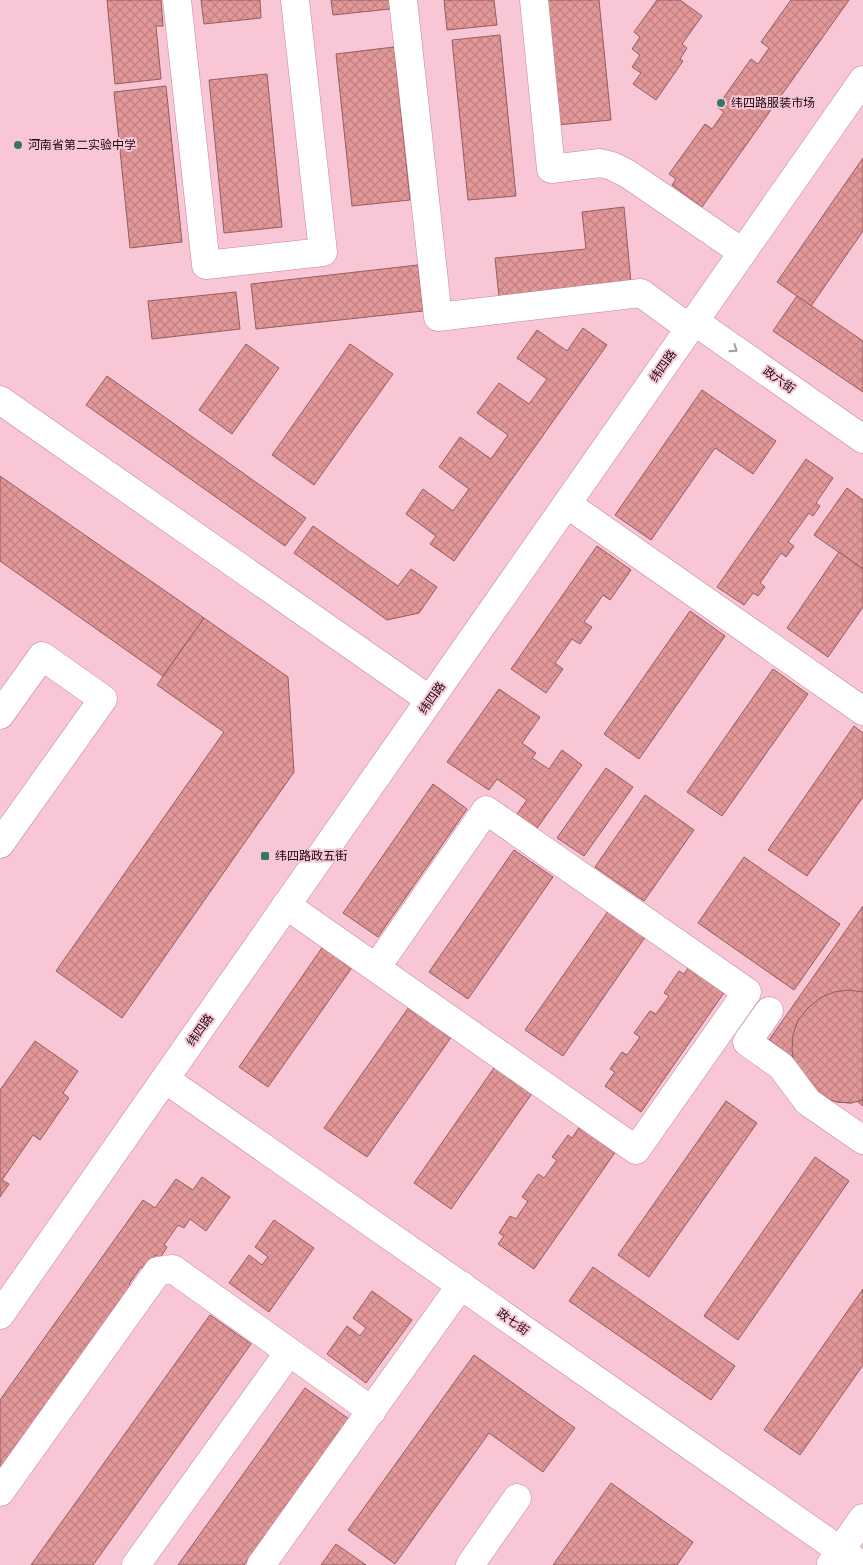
<svg xmlns="http://www.w3.org/2000/svg" width="863" height="1565" viewBox="0 0 863 1565" font-family="Barlow,'Noto Sans SC',sans-serif">
<defs>
<pattern id="building-cross-hatch" width="8" height="8" patternUnits="userSpaceOnUse" patternTransform="scale(1.25)"><rect width="8" height="8" fill="#e29799"/><path d="M0 0l8 8M0 8l8-8" fill="none" stroke="#c18183"/></pattern>
</defs>
<rect width="100%" height="100%" fill="#f8c6d5"/>
<g fill="url(#building-cross-hatch)" stroke="#955d5e">
<polygon points="107,0 161,0 163,26 156,26 161,79 115,84"/>
<polygon points="201,0 260,0 261,18 204,24"/>
<polygon points="331,0 390,0 390,9 333,15"/>
<polygon points="444,0 494,0 497,25 447,30"/>
<polygon points="544,0 599,0 611,120 557,125"/>
<polygon points="657,0 680,0 702,16 682,44 687,48 680,59 683,61 656,100 633,84 641,73 632,67 640,55 632,49 640,37 634,32"/>
<polygon points="791,0 849,0 702,207 672,185 676,179 669,174 705,124 712,129 724,112 717,107 751,59 758,64 769,48 761,42"/>
<polygon points="500,35 516,196 468,200 452,40"/>
<polygon points="394,47 410,200 352,206 336,54"/>
<polygon points="267,74 282,227 224,233 209,80"/>
<polygon points="166,86 182,242 130,248 114,92"/>
<polygon points="863,158 863,231 811,306 777,282"/>
<polygon points="624,207 631,283 499,297 495,258 586,249 582,212"/>
<polygon points="418,265 423,311 256,329 251,284"/>
<polygon points="236,292 240,329 152,339 148,301"/>
<polygon points="797,296 863,341 863,392 773,331"/>
<polygon points="583,328 607,345 454,561 430,544 436,536 406,514 423,489 453,511 469,489 439,467 460,437 491,459 508,435 477,413 499,383 529,404 547,379 517,358 537,330 567,351"/>
<polygon points="246,344 279,368 232,434 199,410"/>
<polygon points="350,344 393,374 314,485 272,455"/>
<polygon points="107,376 306,518 285,546 86,405"/>
<polygon points="702,390 776,441 753,474 715,448 651,540 615,515"/>
<polygon points="806,459 833,478 816,503 820,506 813,516 809,513 788,542 794,546 786,557 781,553 760,583 765,587 758,596 753,593 744,605 717,587"/>
<polygon points="0,476 204,618 163,676 0,561"/>
<polygon points="847,488 863,500 863,569 814,535"/>
<polygon points="313,526 398,586 411,569 437,587 419,613 387,620 294,553"/>
<polygon points="597,546 631,570 610,600 603,595 584,622 592,627 580,644 572,639 555,663 563,669 546,693 511,669"/>
<polygon points="839,552 863,569 863,607 828,657 787,628"/>
<polygon points="690,611 725,636 639,759 604,734"/>
<polygon points="204,618 288,677 294,772 122,1018 56,971 224,732 157,685"/>
<polygon points="773,669 808,694 722,816 687,792"/>
<polygon points="499,689 540,717 522,743 536,753 532,758 549,769 562,750 582,765 535,831 515,817 527,800 497,779 489,790 447,762"/>
<polygon points="854,726 863,733 863,797 807,876 768,850"/>
<polygon points="606,768 633,787 584,856 557,838"/>
<polygon points="433,784 467,809 378,937 343,913"/>
<polygon points="645,795 694,830 644,901 595,867"/>
<polygon points="514,850 553,877 468,999 429,972"/>
<polygon points="744,857 840,924 794,990 698,923"/>
<polygon points="863,906 863,1106 857,1101 851,1103 837,1102 822,1097 811,1089 794,1064 793,1057 769,1040"/>
<polygon points="611,907 648,933 563,1056 525,1030"/>
<polygon points="324,945 353,966 268,1087 239,1067"/>
<polygon points="692,962 728,987 641,1112 605,1086 615,1072 610,1069 622,1052 627,1055 640,1037 634,1033 650,1011 656,1014 669,996 664,993 679,971 684,974"/>
<polygon points="849,990 863,992 863,1100 851,1103 837,1102 822,1097 811,1089 794,1064 792,1049 793,1035 798,1020 808,1008 820,998 834,992"/>
<polygon points="409,1007 452,1036 367,1157 324,1128"/>
<polygon points="35,1041 78,1071 63,1093 69,1098 40,1140 33,1135 2,1180 9,1184 0,1197 0,1090"/>
<polygon points="496,1065 533,1092 451,1209 414,1183"/>
<polygon points="726,1101 757,1123 649,1277 618,1255"/>
<polygon points="580,1126 616,1151 534,1269 498,1244 504,1236 499,1233 510,1216 516,1219 528,1201 522,1197 538,1174 544,1178 557,1160 552,1157 568,1135 572,1138"/>
<polygon points="815,1157 849,1181 738,1340 704,1316"/>
<polygon points="202,1177 230,1197 206,1231 190,1219 184,1228 178,1225 164,1245 167,1247 160,1258 156,1255 146,1270 141,1267 129,1284 133,1287 0,1474 0,1400 143,1200 155,1208 176,1179 193,1190"/>
<polygon points="274,1220 314,1248 269,1312 229,1283 249,1255 262,1265 268,1257 255,1247"/>
<polygon points="593,1267 735,1366 711,1400 569,1301"/>
<polygon points="863,1289 863,1365 800,1455 764,1430"/>
<polygon points="372,1291 412,1320 366,1383 327,1354 347,1326 360,1336 366,1328 353,1318"/>
<polygon points="210,1315 251,1344 93,1565 31,1565"/>
<polygon points="474,1355 575,1428 543,1472 489,1433 395,1564 348,1530"/>
<polygon points="305,1388 349,1419 244,1565 178,1565"/>
<polygon points="611,1483 693,1542 677,1565 553,1565"/>
<polygon points="336,1544 366,1565 321,1565"/>
</g>
<g fill="none" stroke-linecap="round" stroke-linejoin="round">
<g stroke="#c1879a" stroke-width="29">
<g id="minor">
<polyline points="177,0 206,265 323,252 295,0"/>
<polyline points="403,0 438,317 641,293 689,328"/>
<polyline points="534,0 551,169 600,163 612,166 628,174 742,252"/>
<polyline points="694,321 863,439"/>
<polyline points="0,400 430,700"/>
<polyline points="567,504 863,711"/>
<polyline points="0,715 42,656 103,699 0,844"/>
<polyline points="286,905 636,1150 747,992 486,810 376,968"/>
<polyline points="769,1011 747,1042 781,1066 808,1102 863,1140"/>
<polyline points="165,1079 861,1565"/>
<polyline points="0,1315 863,80"/>
<polyline points="0,1492 158,1271 173,1269 372,1411"/>
<polyline points="831,1564 863,1518"/>
<polyline points="136,1565 289,1352"/>
<polyline points="261,1565 461,1285"/>
<polyline points="470,1565 517,1498"/>
</g>
</g>
<use href="#minor" stroke="#fff" stroke-width="28"/>
</g>
<defs><path id="oneway-chevron" d="M-2-3.5L2.5 0L-2 3.5" fill="none" stroke-width="1.6" stroke-linecap="round" stroke-linejoin="round" transform="scale(1.25)"/></defs>
<use stroke="#a39b9e" href="#oneway-chevron" transform="translate(734 349) rotate(35)"/>
<g fill="#34776a" stroke="#f8c6d5" stroke-width="2">
<circle cx="721" cy="103" r="5"/>
<circle cx="18" cy="145" r="5"/>
<rect x="260" y="851" width="10" height="10" rx="2.5"/>
</g>
<g text-anchor="middle" stroke-width="4" stroke-linejoin="round" paint-order="stroke">
<g font-size="12" fill="#19060d" stroke="#f8c6d5" text-anchor="start">
<text x="731" y="107">纬四路服装市场</text>
<text x="28" y="149">河南省第二实验中学</text>
<text x="275" y="860">纬四路政五街</text>
</g>
<g font-size="12" fill="#19060d" stroke="#f8c6d5">
<text transform="translate(663 366) rotate(-55)" y="4">纬四路</text>
<text transform="translate(779 380) rotate(35)" y="4">政六街</text>
<text transform="translate(432 698) rotate(-55)" y="4">纬四路</text>
<text transform="translate(200 1030) rotate(-55)" y="4">纬四路</text>
<text transform="translate(513 1322) rotate(35)" y="4">政七街</text>
</g>
</g>
</svg>
